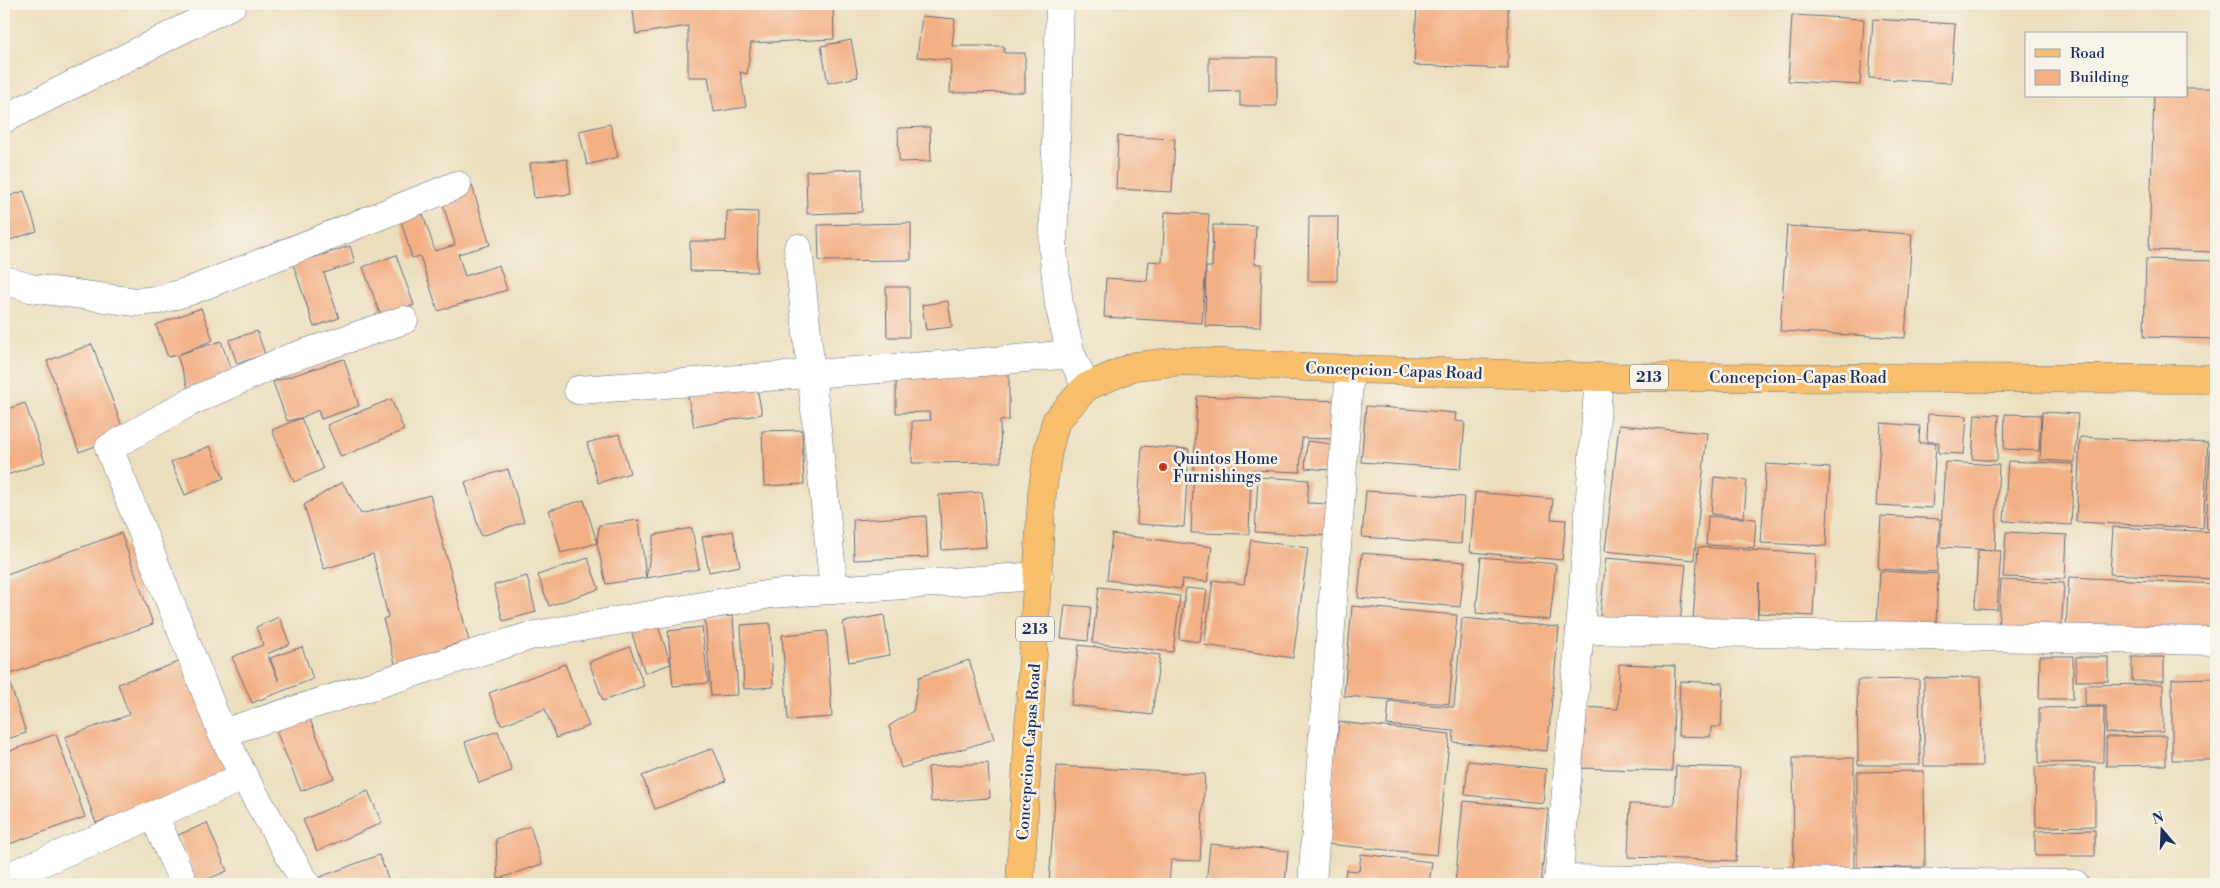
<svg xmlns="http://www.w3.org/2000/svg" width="2220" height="888" viewBox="0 0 2220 888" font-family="'Libre Bodoni',serif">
<rect width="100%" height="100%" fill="#f7f3e8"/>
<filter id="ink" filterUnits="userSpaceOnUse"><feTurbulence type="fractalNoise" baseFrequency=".02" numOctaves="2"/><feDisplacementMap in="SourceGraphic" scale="10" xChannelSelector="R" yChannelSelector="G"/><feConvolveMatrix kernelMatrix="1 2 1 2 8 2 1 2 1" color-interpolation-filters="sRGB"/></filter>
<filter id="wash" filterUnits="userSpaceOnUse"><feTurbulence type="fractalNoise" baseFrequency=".0096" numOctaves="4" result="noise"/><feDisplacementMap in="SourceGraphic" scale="20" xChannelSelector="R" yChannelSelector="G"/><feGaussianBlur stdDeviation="1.12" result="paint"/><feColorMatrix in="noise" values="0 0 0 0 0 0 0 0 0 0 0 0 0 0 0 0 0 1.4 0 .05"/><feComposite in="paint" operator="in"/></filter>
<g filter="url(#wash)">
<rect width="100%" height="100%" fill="#ecdfbe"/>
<g id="blocks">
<g fill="#f3b085">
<polygon points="632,4 833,4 834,39 751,43 747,74 740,72 746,107 714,112 708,77 688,77 688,26 636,34"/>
<polygon points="1139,4 1231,4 1231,6 1139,7"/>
<polygon points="1417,4 1508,4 1508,69 1414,65"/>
<polygon points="1792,15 1864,19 1860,85 1788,81"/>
<polygon points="922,16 955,19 952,46 1004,46 1004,53 1025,53 1025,92 950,93 951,60 917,57"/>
<polygon points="1873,19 1955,24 1951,83 1869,78"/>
<polygon points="851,40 858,77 828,83 821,46"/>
<polygon points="1209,57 1277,57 1277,106 1240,106 1240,91 1209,92"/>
<polygon points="2186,88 2216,88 2216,252 2149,250 2154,96 2186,96"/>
<polygon points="610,124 618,157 587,165 579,131"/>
<polygon points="930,127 931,161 899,162 898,128"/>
<polygon points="1118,136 1175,139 1172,192 1116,189"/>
<polygon points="567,159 571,194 534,198 530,163"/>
<polygon points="862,169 862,212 807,214 806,171"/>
<polygon points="472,185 490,245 458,254 465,276 499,265 507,290 438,311 420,256 412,258 401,221 423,214 435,251 455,245 440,194"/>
<polygon points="24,191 37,231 4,242 4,198"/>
<polygon points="727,211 758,212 757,272 690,271 690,241 726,241"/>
<polygon points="1165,212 1209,214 1202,323 1104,317 1106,278 1147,281 1149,261 1162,262"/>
<polygon points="1309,216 1338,216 1337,281 1308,281"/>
<polygon points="911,223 911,260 819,261 818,225"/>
<polygon points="1213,225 1256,226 1254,264 1262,264 1260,327 1205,326 1206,267 1212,267"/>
<polygon points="1787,226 1912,234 1905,338 1780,331"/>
<polygon points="350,246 355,263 324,273 339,318 314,327 293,264"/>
<polygon points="396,255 414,305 381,317 363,267"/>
<polygon points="2146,259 2216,261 2216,339 2144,337"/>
<polygon points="886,287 909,287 909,337 887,337"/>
<polygon points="948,301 952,327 926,330 922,305"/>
<polygon points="201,308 213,340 180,354 221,341 232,373 188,388 177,355 168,357 156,325"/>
<polygon points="257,331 265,354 237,364 229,340"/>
<polygon points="92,344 125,435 79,452 47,361"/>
<polygon points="344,359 359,406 321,419 318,410 301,418 287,421 273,382"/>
<polygon points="1009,372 1009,420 1000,421 1001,462 912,463 912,421 931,420 929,412 896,413 896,374"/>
<polygon points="755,378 762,414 694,427 687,392"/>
<polygon points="1197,396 1340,401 1339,439 1302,438 1300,472 1251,470 1249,534 1191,533"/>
<polygon points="391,399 404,430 341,457 327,425"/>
<polygon points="25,403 45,462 4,476 4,410"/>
<polygon points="1366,406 1456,413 1455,421 1465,422 1461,469 1361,462"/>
<polygon points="2042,412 2078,414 2075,462 2040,460"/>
<polygon points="1928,414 1967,416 1964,454 1938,453 1939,442 1927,442"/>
<polygon points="1975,414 1999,415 1997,461 1972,459"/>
<polygon points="2005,414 2041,415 2039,451 2004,449"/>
<polygon points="301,418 323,469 294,482 272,430"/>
<polygon points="1881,423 1920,426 1919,443 1936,443 1932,508 1876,505"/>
<polygon points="1619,425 1707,433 1694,560 1605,551"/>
<polygon points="802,430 804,484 764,486 762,431"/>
<polygon points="619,434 630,473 598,483 587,443"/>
<polygon points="2080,437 2208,443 2203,528 2076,522"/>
<polygon points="1307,441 1332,444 1329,470 1305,468"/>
<polygon points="210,446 224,478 185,495 171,462"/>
<polygon points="1142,446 1189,449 1184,527 1137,524"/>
<polygon points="2210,449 2216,449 2216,530 2206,529"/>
<polygon points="2008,461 2074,464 2071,525 2004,521"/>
<polygon points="1945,462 1999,465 1995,550 1940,547"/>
<polygon points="1766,464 1830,468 1826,546 1761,543"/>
<polygon points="508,469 524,522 481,536 465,482"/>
<polygon points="1258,477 1309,480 1307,503 1332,504 1331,536 1255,532"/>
<polygon points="1714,477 1747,480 1744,517 1711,514"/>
<polygon points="342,482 361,514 430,495 469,641 445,647 448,657 397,670 383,619 388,617 373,554 324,569 304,505"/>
<polygon points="1366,491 1464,497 1461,544 1362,537"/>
<polygon points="982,492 986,547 942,550 939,495"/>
<polygon points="1475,492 1553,499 1551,519 1566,520 1562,560 1470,552"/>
<polygon points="584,500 597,543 561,553 549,510"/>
<polygon points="926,516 928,557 854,560 853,520"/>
<polygon points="1708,516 1756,519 1754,548 1706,545"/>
<polygon points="1881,516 1940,519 1937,572 1878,569"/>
<polygon points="639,520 646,578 606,584 597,543 599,525"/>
<polygon points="2113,527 2216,532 2216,579 2110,574"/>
<polygon points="692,528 699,569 646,578 654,535"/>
<polygon points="733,531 740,566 709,572 702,537"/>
<polygon points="2006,532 2067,535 2065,579 2003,577"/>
<polygon points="121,533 153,624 5,676 4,575"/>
<polygon points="1112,534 1212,547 1207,582 1182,579 1181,589 1107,580"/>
<polygon points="1251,540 1308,548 1293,658 1204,645 1213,580 1244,584"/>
<polygon points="1698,547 1816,554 1813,616 1758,613 1759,582 1757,625 1693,621"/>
<polygon points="1978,550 2001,551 1997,609 1975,608"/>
<polygon points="1362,553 1465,562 1460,607 1358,598"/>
<polygon points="1481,557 1556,564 1550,620 1476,613"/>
<polygon points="588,558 599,589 549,606 538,575"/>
<polygon points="1606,558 1686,565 1680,623 1600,616"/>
<polygon points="1880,571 1938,574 1936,626 1877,623"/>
<polygon points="527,576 536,612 503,621 494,585"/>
<polygon points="2069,577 2216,584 2216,636 2066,628"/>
<polygon points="2001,580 2064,583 2061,633 1998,630"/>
<polygon points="1099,587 1180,596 1173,652 1092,643"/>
<polygon points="1186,588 1207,590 1200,642 1179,639"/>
<polygon points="1065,605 1091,607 1088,641 1061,638"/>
<polygon points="1352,606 1457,615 1449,704 1344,696"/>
<polygon points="884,615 890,655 849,662 843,622"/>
<polygon points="733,616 738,695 711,696 705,618"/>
<polygon points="279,617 290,644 267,654 279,681 270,658 302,647 313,679 252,703 232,657 263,645 256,627"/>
<polygon points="1462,618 1559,627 1547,751 1453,742 1454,731 1387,725 1389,701 1454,707"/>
<polygon points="770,623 773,687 744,689 741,625"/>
<polygon points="658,626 671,664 645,673 630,628"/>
<polygon points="702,627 708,683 673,686 668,631"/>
<polygon points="827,631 832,717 788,720 782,635"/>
<polygon points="1079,645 1160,655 1152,715 1071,705"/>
<polygon points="630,647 644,686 603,701 589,662"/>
<polygon points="2040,656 2073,656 2073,699 2039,699"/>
<rect x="2076" y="657" width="32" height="24"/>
<rect x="2132" y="657" width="32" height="24"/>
<polygon points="187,659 229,776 96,823 65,737 129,715 118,684"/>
<polygon points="969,660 994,739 901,768 889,726 913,711 919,677"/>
<polygon points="565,664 589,726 556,738 545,709 501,725 489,693"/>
<polygon points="1619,664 1675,666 1672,771 1578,768 1580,707 1618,709"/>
<polygon points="1981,677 1982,766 1924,766 1924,678"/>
<polygon points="2216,678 2216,760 2172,760 2172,679"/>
<polygon points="1919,679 1920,765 1858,765 1857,680"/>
<polygon points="9,680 26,733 4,740 4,682"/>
<polygon points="1680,681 1723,683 1721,727 1711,727 1710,737 1678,736"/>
<polygon points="2163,684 2163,732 2106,733 2106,706 2085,706 2085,685"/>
<polygon points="2104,707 2103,762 2039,763 2039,708"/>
<polygon points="309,717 334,778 301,791 276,731"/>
<polygon points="1339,722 1450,734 1437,855 1326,844"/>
<polygon points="498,731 512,771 479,783 465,742"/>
<polygon points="56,734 85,817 4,846 4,753"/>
<polygon points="2166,736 2166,765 2106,766 2106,737"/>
<polygon points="713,748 726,781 655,809 642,776"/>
<polygon points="1793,758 1854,758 1854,870 1794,871"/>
<polygon points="1468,761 1546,769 1543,803 1465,795"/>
<polygon points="988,763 990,798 931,802 928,767"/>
<polygon points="1057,766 1205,774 1200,861 1171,860 1169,884 1049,884"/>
<polygon points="1676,766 1740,768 1736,861 1628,857 1630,804 1674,805"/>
<polygon points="2035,767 2095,767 2095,826 2036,827"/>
<polygon points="1924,771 1925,867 1857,868 1857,772"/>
<polygon points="368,791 382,823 317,851 303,820"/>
<polygon points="1463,801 1548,809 1541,884 1455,884"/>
<polygon points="207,823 227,871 198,883 178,835"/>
<polygon points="530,826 542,864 498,879 496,839"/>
<polygon points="2095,830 2095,856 2035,856 2035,831"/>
<polygon points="1210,844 1288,851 1285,884 1206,884"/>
<polygon points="1361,854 1432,862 1429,884 1344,884 1346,870 1359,871"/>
<polygon points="379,855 390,884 319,884 320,877"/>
</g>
</g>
</g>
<g filter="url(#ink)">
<use href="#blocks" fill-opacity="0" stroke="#646d80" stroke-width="1"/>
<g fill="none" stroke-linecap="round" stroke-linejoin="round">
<g stroke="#646d80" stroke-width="29">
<g id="minor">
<polyline points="1060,4 1053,250 1059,305 1071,354 1086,387"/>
<polyline points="4,119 233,4"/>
<polyline points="798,248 834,590"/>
<polyline points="4,280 30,288 136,302 158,300 190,291 457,185"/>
<polyline points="578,390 983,362 1071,354"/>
<polyline points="1580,630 2216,641"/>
<polyline points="222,733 109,448 188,403 287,359 404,320"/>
<polyline points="244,777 306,884"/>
<polyline points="154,816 184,884"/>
<polyline points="4,878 244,777 222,733 530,636 771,594 1039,576"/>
<polyline points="1558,879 2075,884"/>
<polyline points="1312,884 1350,369"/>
<polyline points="1558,884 1580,630 1599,377"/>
</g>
</g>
<g stroke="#646d80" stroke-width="29">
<polyline id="major" points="1020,884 1042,493 1048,451 1056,421 1086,387 1135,366 1182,361 1350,369 1599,377 2216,379"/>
</g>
<use href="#minor" stroke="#fff" stroke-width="28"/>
<use href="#major" stroke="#f8bf6c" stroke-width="28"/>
</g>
</g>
<circle fill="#c8321e" stroke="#f7f3e8" stroke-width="2" cx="1163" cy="467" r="5"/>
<g text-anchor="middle" stroke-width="5" stroke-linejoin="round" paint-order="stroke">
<g fill="#f7f3e8" stroke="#5d6a87" stroke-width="1">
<rect x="1630" y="364.5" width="38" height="25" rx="4"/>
<rect x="1016" y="616.5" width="38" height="25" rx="4"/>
</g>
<g font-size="15" font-weight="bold" fill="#1b2f5e">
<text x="1649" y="382">213</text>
<text x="1035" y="634">213</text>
</g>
<g font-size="16" fill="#1b2f5e" stroke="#f7f3e8">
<text transform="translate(1394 370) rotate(2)" y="6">Concepcion-Capas Road</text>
<text x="1798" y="383">Concepcion-Capas Road</text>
<text transform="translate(1028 752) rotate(-86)" y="6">Concepcion-Capas Road</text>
</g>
<g font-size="16" fill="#1b2f5e" stroke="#f7f3e8" text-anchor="start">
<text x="1173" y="464">Quintos Home<tspan x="1173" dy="18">Furnishings</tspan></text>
</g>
</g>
<rect width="2220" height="888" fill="none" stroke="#f7f3e8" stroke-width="20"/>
<rect x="2025" y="32" width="162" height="65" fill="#f7f3e8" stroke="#9fa5b1"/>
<rect x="2035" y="49" width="25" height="8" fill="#f8bf6c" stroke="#9fa5b1"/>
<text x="2070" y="58" font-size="15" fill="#1b2f5e">Road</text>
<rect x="2035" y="70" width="25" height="15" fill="#f3b085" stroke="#9fa5b1"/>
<text x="2070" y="82" font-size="15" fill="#1b2f5e">Building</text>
<g transform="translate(2162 830) rotate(341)" stroke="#f7f3e8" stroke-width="4" paint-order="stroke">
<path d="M0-4L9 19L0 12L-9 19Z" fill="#1b2f5e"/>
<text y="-8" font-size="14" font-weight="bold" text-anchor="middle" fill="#1b2f5e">N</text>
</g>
</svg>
